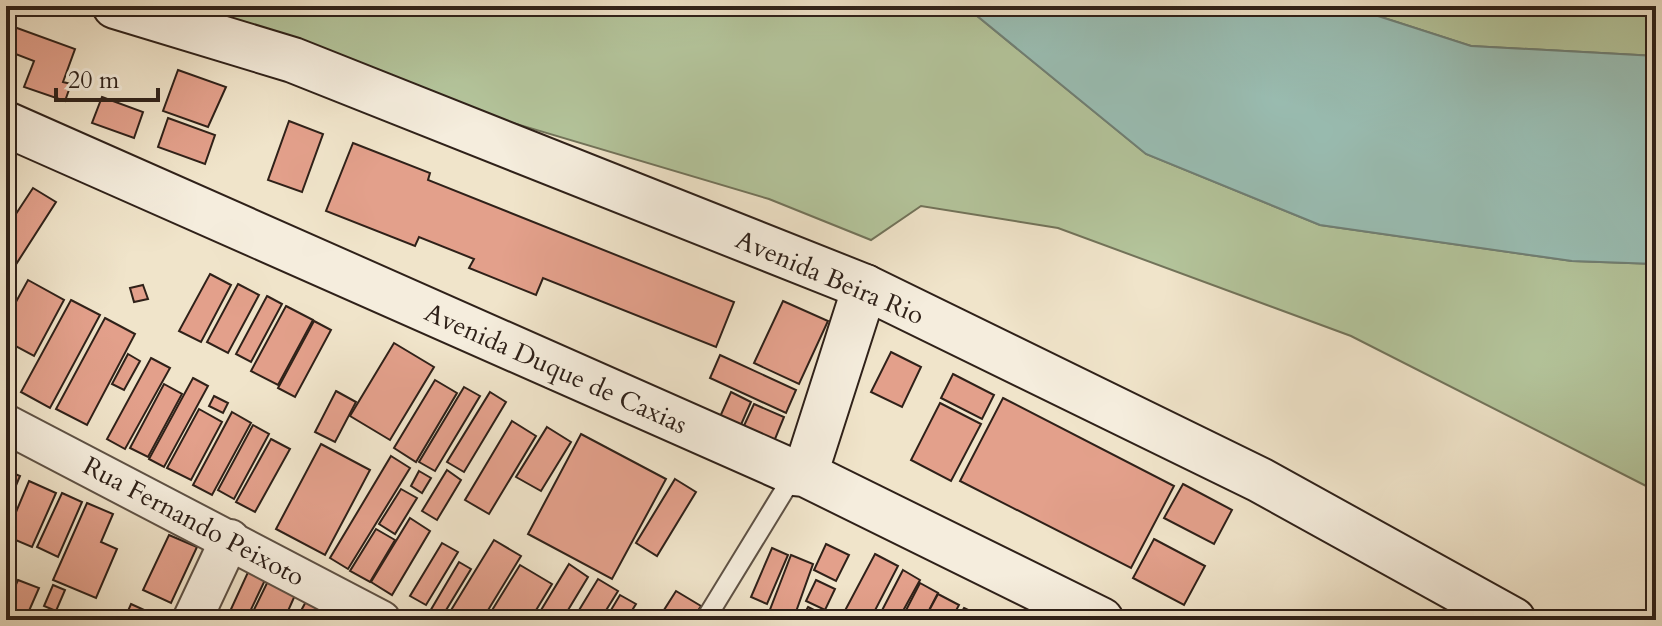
<svg xmlns="http://www.w3.org/2000/svg" width="1662" height="626" viewBox="0 0 1662 626" font-family="Cardo,serif">
<rect width="100%" height="100%" fill="#f0e4ca"/>
<filter id="stains"><feTurbulence type="fractalNoise" baseFrequency=".0025" numOctaves="4"/><feColorMatrix values="0 0 0 0 .2 0 0 0 0 .09 0 0 0 0 .02 0 0 0 .5 -.17"/></filter>
<radialGradient id="worn" r=".72"><stop offset=".6" stop-color="#630" stop-opacity="0"/><stop offset="1" stop-color="#630" stop-opacity=".3"/></radialGradient>
<g fill="#b4c59c" stroke="#72735a" stroke-width="2">
<polygon points="119,6 965,6 1146,154 1320,225 1572,261 1656,264 1656,491 1351,336 1058,228 921,206 871,240 769,199"/>
<polygon points="1347,6 1656,6 1656,56 1471,46"/>
</g>
<polygon fill="#9abfb5" stroke="#6f8077" stroke-width="2" points="965,6 1347,6 1471,46 1656,56 1656,264 1572,261 1320,225 1146,154"/>
<g fill="#e3a08b" stroke="#2f2119" stroke-width="2">
<polygon points="6,24 75,49 63,82 71,84 65,101 24,87 34,61 8,51 6,56"/>
<polygon points="178,70 226,87 208,127 163,111"/>
<polygon points="102,97 143,112 134,138 92,123"/>
<polygon points="168,118 215,135 205,164 158,147"/>
<polygon points="289,121 323,134 302,192 268,180"/>
<polygon points="353,143 430,173 428,180 734,302 716,347 543,278 536,295 469,268 474,259 419,237 415,246 326,211"/>
<polygon points="33,188 56,202 6,280 6,229"/>
<polygon points="210,274 231,285 201,342 179,331"/>
<polygon points="28,280 64,300 34,356 6,341 6,320"/>
<polygon points="238,284 259,295 228,353 207,342"/>
<polygon points="143,285 148,299 134,302 130,288"/>
<polygon points="267,296 282,304 251,362 236,354"/>
<polygon points="71,300 100,315 50,408 21,392"/>
<polygon points="783,301 828,321 799,384 754,363"/>
<polygon points="286,306 313,320 278,385 251,371"/>
<polygon points="105,318 135,334 87,425 56,409"/>
<polygon points="314,321 331,330 295,397 278,388"/>
<polygon points="394,343 434,367 390,440 350,416"/>
<polygon points="891,352 921,367 902,407 871,392"/>
<polygon points="128,354 140,361 124,390 112,384"/>
<polygon points="720,355 796,390 786,413 710,378"/>
<polygon points="151,358 170,368 125,449 107,439"/>
<polygon points="953,374 994,395 982,419 941,398"/>
<polygon points="193,378 208,386 164,467 149,459"/>
<polygon points="435,380 457,393 416,462 394,448"/>
<polygon points="164,384 182,394 148,457 130,448"/>
<polygon points="464,387 480,396 435,471 419,462"/>
<polygon points="336,391 356,402 335,442 315,432"/>
<polygon points="490,392 506,402 464,472 447,462"/>
<polygon points="731,392 751,402 740,427 719,419"/>
<polygon points="214,396 228,403 223,413 209,406"/>
<polygon points="1003,398 1174,486 1131,568 960,481"/>
<polygon points="940,403 981,424 951,481 911,460"/>
<polygon points="754,404 784,417 773,444 742,430"/>
<polygon points="199,409 222,422 191,480 167,468"/>
<polygon points="232,412 251,423 212,495 193,485"/>
<polygon points="512,421 536,436 489,514 465,500"/>
<polygon points="253,425 269,434 234,499 218,490"/>
<polygon points="547,427 571,442 541,491 516,477"/>
<polygon points="581,434 666,479 612,579 528,534"/>
<polygon points="271,439 290,449 255,512 236,502"/>
<polygon points="321,444 370,470 325,555 276,529"/>
<polygon points="391,456 410,468 348,569 330,558"/>
<polygon points="6,470 20,476 6,509"/>
<polygon points="447,470 461,480 437,520 422,511"/>
<polygon points="419,471 431,478 422,493 411,486"/>
<polygon points="675,479 696,492 657,556 636,543"/>
<polygon points="29,481 56,493 32,547 6,536"/>
<polygon points="1183,484 1232,510 1214,544 1164,518"/>
<polygon points="401,489 417,498 395,534 379,524"/>
<polygon points="62,493 82,502 58,557 37,547"/>
<polygon points="87,503 113,514 101,542 117,549 96,598 53,580"/>
<polygon points="410,518 430,531 392,595 371,582"/>
<polygon points="376,529 395,540 370,582 350,571"/>
<polygon points="169,535 197,547 171,603 143,590"/>
<polygon points="1154,539 1205,566 1184,605 1133,578"/>
<polygon points="494,540 521,556 482,620 445,620"/>
<polygon points="442,543 458,552 426,605 410,596"/>
<polygon points="826,544 849,555 836,581 814,570"/>
<polygon points="772,548 788,555 767,604 751,597"/>
<polygon points="875,554 898,566 870,620 840,620"/>
<polygon points="791,555 813,564 793,620 766,620"/>
<polygon points="459,562 471,569 440,620 429,613"/>
<polygon points="569,564 588,577 562,620 535,620"/>
<polygon points="520,565 552,584 530,620 486,620"/>
<polygon points="249,570 266,578 246,620 226,620"/>
<polygon points="903,570 920,580 898,620 877,620"/>
<polygon points="598,579 618,591 600,620 573,620"/>
<polygon points="18,580 39,588 25,620 6,620 6,607"/>
<polygon points="816,580 835,589 825,610 806,601"/>
<polygon points="268,581 296,593 284,620 249,620"/>
<polygon points="920,583 938,593 924,620 901,620"/>
<polygon points="53,585 65,590 56,611 44,606"/>
<polygon points="676,591 701,606 692,620 681,620 664,610"/>
<polygon points="938,594 959,605 951,620 924,620"/>
<polygon points="620,595 636,604 626,620 605,620"/>
<polygon points="309,596 351,620 296,620"/>
<polygon points="131,604 164,619 163,620 124,620"/>
<polygon points="808,607 824,615 821,620 801,620"/>
<polygon points="964,608 987,619 986,620 957,620"/>
</g>
<g fill="none" stroke-linecap="round" stroke-linejoin="round">
<g stroke="#5f5245" stroke-width="22">
<polyline id="service" points="705,620 795,473"/>
</g>
<g stroke="#5f5245" stroke-width="42">
<g id="minor">
<polyline points="6,424 381,620"/>
<polyline points="192,620 230,539"/>
</g>
</g>
<g stroke="#2f2119" stroke-width="48">
<g id="secondary">
<polyline points="115,6 293,60 865,287 1260,480 1513,620"/>
<polyline points="6,124 795,473 805,474 1101,620"/>
<polyline points="805,474 865,287"/>
</g>
</g>
<use href="#service" stroke="#f5eddd" stroke-width="18"/>
<use href="#minor" stroke="#f5eddd" stroke-width="38"/>
<use href="#secondary" stroke="#f5eddd" stroke-width="44"/>
</g>
<g text-anchor="middle" stroke-width="8" stroke-linejoin="round" paint-order="stroke">
<g font-size="26" fill="#2f2119" stroke="#f5eddd">
<text transform="translate(830 277) rotate(23)" y="9">Avenida Beira Rio</text>
<text transform="translate(556 368) rotate(24)" y="9">Avenida Duque de Caxias</text>
<text transform="translate(194 521) rotate(28)" y="9">Rua Fernando Peixoto</text>
</g>
</g>
<rect width="1662" height="626" fill="none" stroke="#f0e4ca" stroke-width="32"/>
<rect x="8" y="8" width="1646" height="610" fill="none" stroke="#2f2119" stroke-width="4"/>
<rect x="16" y="16" width="1630" height="594" fill="none" stroke="#2f2119" stroke-width="2"/>
<path d="M56 88v12h102v-12" fill="none" stroke="#2f2119" stroke-width="4"/>
<text x="68" y="88" font-size="24" fill="#2f2119" stroke="#f5eddd" stroke-width="6" paint-order="stroke">20 m</text>
<rect width="100%" height="100%" filter="url(#stains)"/>
<rect width="100%" height="100%" fill="url(#worn)"/>
</svg>
